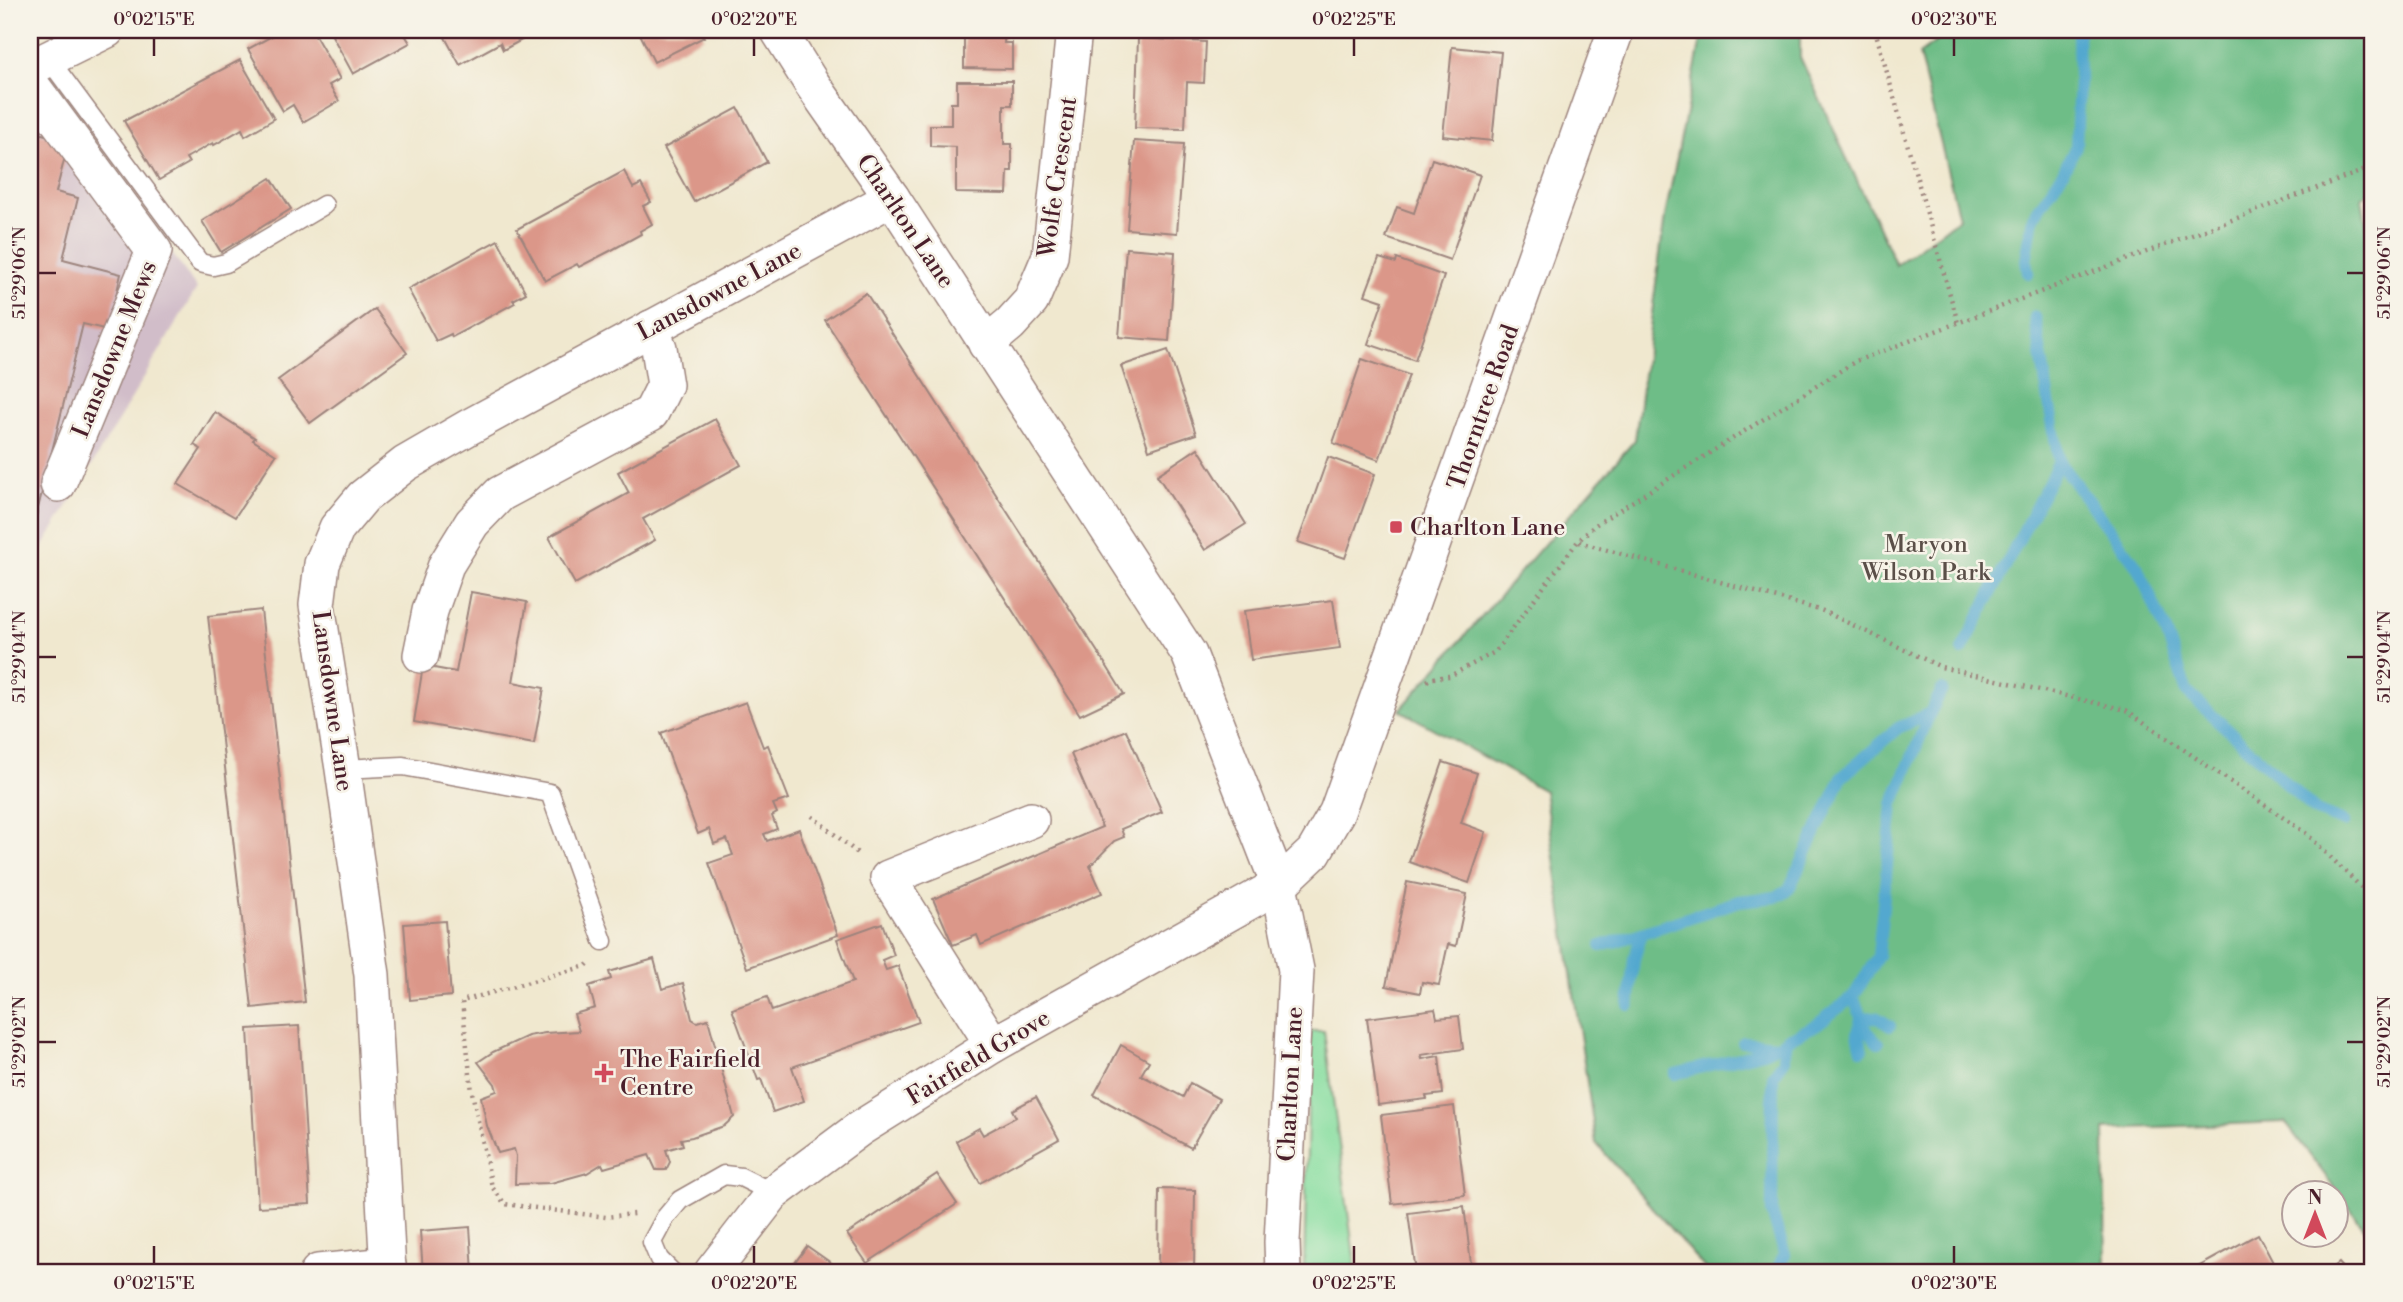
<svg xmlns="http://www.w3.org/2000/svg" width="2403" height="1302" viewBox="0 0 2403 1302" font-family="'Libre Bodoni',serif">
<rect width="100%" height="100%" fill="#f7f3e8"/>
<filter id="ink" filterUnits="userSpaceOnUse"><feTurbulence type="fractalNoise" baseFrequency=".0143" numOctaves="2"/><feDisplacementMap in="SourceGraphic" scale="14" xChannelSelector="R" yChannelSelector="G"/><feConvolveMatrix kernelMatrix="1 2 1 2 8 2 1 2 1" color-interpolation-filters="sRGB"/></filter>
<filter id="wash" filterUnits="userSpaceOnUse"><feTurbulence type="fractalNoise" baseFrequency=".00686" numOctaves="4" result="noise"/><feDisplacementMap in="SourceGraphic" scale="28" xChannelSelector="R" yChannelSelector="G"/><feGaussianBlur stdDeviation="1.57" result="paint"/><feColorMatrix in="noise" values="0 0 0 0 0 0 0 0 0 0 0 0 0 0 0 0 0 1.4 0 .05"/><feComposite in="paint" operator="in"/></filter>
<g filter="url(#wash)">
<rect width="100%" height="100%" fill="#f0e8cf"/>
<polygon fill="#d1bdc9" points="30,57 197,288 42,549 30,547"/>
<polygon fill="#89dea1" stroke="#6a7e66" stroke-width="2" points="1310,1031 1324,1031 1356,1272 1304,1272"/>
<polygon fill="#6ebd87" stroke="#5c6e59" stroke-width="2" points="1703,30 1800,30 1800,57 1896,265 1959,218 1919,54 1952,30 2373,30 2373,188 2362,198 2373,265 2373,1239 2285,1122 2104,1129 2106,1272 1708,1272 1596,1143 1544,791 1400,710 1635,440 1665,216"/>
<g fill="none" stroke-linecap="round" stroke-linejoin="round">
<g stroke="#52a8cf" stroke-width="12">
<polyline points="2028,273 2026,261 2033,217 2062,174 2076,146 2079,81 2078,30"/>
<polyline points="2059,462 2137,566 2165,629 2187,692 2316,811 2344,822"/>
<polyline points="1962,650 2059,462 2035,317"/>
<polyline points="1601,946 1642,933"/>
<polyline points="1853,997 1867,1031 1878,1043"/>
<polyline points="1629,1005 1634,959 1642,933 1739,901 1776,897 1789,889 1842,777 1898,728 1930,713 1942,690"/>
<polyline points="1743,1042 1776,1045"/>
<polyline points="1862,1050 1858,1034 1861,1018 1876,1017 1890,1026"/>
<polyline points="1675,1074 1764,1052 1816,1025 1853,997 1878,956 1893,804 1930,713"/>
<polyline points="1776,1272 1785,1254 1772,1213 1773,1076 1784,1061 1784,1050 1788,1038"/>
</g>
</g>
<g id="blocks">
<g fill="#db9789">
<polygon points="283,30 312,30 340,79 329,85 339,101 303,122 293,105 283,111 248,49"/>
<polygon points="329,30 402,30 410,43 353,74"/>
<polygon points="441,30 540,30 503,50 500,43 460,65"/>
<polygon points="638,30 700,30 704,37 654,62"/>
<polygon points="964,30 1005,30 1004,43 1012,43 1012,69 964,68"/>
<polygon points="1138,38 1206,42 1204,83 1187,82 1185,129 1135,128"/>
<polygon points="1452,47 1501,52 1492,141 1443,136"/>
<polygon points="240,60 274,119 245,136 242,129 214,145 213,143 186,158 189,163 159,180 124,121"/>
<polygon points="957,81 1012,81 1012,105 1004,105 1004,144 1012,144 1012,171 1008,171 1007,194 956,193 956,147 930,146 930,125 951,125 951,103 957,103"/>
<polygon points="738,108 767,162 694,202 664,148"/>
<polygon points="30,131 69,141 56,192 78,198 63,259 121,274 108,330 83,324 31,537"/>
<polygon points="1134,141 1184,144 1177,233 1127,229"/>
<polygon points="1432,159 1480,175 1450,260 1386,238 1397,207 1414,213"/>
<polygon points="624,171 633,188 641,184 651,202 643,206 652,224 640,231 641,234 610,251 579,267 577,264 545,281 517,229"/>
<polygon points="271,178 291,209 221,252 202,221"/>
<polygon points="498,240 526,293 513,300 515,303 452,337 451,334 436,341 408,289"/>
<polygon points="1126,248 1175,252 1169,341 1119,337"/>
<polygon points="1379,258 1396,263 1397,259 1444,276 1415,360 1368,344 1383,301 1365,295"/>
<polygon points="866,293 1106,665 1124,694 1080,715 825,320"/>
<polygon points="375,309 407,353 310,423 278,380"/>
<polygon points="1168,350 1196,434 1149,450 1121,366"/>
<polygon points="1362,359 1409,375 1379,460 1333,443"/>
<polygon points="215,412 255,438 253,440 276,455 235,517 178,484 201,449 194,445"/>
<polygon points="715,419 741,465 643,519 655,540 575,584 549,537 629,493 618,472"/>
<polygon points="1198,448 1246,524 1205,550 1157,475"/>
<polygon points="1328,457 1375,474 1345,558 1298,542"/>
<polygon points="471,592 527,602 513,682 544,688 534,744 414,722 423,666 456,672"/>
<polygon points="1333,600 1340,648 1251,660 1244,611"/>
<polygon points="261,610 305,1002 252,1008 208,616"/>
<polygon points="746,702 763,747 768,745 789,799 773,804 777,813 772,816 777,829 764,834 767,841 799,829 838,935 747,968 709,863 733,855 727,839 714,844 709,829 698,834 661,733"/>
<polygon points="1126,730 1162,812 1121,829 1124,837 1114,841 1090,866 1102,893 981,945 977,935 953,945 933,899 1102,827 1071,754"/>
<polygon points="1443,762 1477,773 1461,823 1486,832 1469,883 1409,862"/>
<polygon points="1407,882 1467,894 1456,946 1448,944 1439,985 1422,982 1420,993 1386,986"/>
<polygon points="445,921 451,996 410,1000 404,924"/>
<polygon points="882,923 894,955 882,960 886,970 898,966 919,1022 792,1067 804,1101 773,1112 761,1079 758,1080 732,1009 767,997 772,1011 853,982 837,939"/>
<polygon points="654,959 662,989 683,983 692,1019 697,1022 708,1019 734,1117 724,1126 692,1137 681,1139 683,1145 666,1150 670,1162 666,1170 656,1170 649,1155 604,1168 602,1164 587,1173 551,1183 515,1184 516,1156 514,1149 498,1153 487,1126 481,1097 497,1091 495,1084 478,1062 493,1052 528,1036 545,1033 579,1031 574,1014 595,1008 589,986 611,979 609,972"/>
<polygon points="1435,1009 1437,1018 1459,1016 1463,1049 1421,1055 1422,1059 1439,1056 1443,1094 1426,1096 1427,1099 1378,1105 1367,1018"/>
<polygon points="299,1026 310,1204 258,1207 248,1029"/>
<polygon points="1121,1045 1149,1061 1141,1075 1183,1097 1190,1083 1219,1099 1191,1148 1094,1095"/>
<polygon points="1036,1097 1059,1139 980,1183 956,1141 979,1128 983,1135 1016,1117 1012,1110"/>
<polygon points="1454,1106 1465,1195 1392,1204 1381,1115"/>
<polygon points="937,1174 957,1204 867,1263 847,1234"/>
<polygon points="1159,1189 1195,1190 1194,1272 1158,1272"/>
<polygon points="1464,1206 1472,1272 1416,1272 1408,1213"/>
<polygon points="470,1227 473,1272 423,1272 420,1231"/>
<polygon points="2258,1234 2278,1272 2189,1272 2218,1256"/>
<polygon points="807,1246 844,1272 799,1272 792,1267"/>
<polygon points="2339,1263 2347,1272 2328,1272"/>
</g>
</g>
</g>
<g filter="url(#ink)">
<use href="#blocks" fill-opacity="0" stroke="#9d847d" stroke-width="2"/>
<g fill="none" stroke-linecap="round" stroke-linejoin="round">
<g stroke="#9d847d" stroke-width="21">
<g id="service">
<polyline points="48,58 200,263 213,266 226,263 324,205"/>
<polyline points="343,769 403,766 550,793 603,941"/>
<polyline points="672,1272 659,1259 652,1242 665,1218 680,1200 724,1175 741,1177 773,1193"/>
</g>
</g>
<g stroke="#9d847d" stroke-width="38">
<g id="minor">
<polyline points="778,30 810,81 892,198 1189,654 1279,885 1296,970 1282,1242 1283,1272"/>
<polyline points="30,68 107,30"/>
<polyline points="30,83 154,251 58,484"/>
<polyline points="986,344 1010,324 1031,301 1050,256 1074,30"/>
<polyline points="421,655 430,611 446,565 472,523 500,494 651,413 665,385 659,348 651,328"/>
<polyline points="993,1045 888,878 1031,820"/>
<polyline points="318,1272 388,1265"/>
<polyline points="388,1272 372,975 343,769 317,605 322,564 337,528 363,497 405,464 469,427 892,198"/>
<polyline points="712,1272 773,1193 859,1129 993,1045 1279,885 1314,852 1337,812 1616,30"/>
</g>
</g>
<g stroke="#9d847d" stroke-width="4.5" stroke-dasharray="2 5" stroke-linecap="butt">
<polyline points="1875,30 1958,323"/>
<polyline points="1579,542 1823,611 1941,667 2126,710 2307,834 2373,899"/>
<polyline points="1427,681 1433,678 1450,676 1495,652 1578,541 1595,525 1856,361 2373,167"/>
<polyline points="812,816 860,855"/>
<polyline points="588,964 586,966 462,1001 472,1092 492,1187 505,1204 606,1217 634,1214"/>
</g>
<use href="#service" stroke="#fff" stroke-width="18"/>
<use href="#minor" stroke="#fff" stroke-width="35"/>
</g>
</g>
<path fill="none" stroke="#4a1f2b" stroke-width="2.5" d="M154,38V56M754,38V56M1354,38V56M1954,38V56M38,273H56M2347,273H2364M38,657H56M2347,657H2364M38,1042H56M2347,1042H2364M154,1246V1264M754,1246V1264M1354,1246V1264M1954,1246V1264"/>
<g fill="#d1495b" stroke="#f7f3e8" stroke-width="2.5">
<rect x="1389" y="520" width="14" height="14" rx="3.5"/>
<path d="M600.5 1062.5h7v7h7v7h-7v7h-7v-7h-7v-7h7z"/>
</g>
<g text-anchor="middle" stroke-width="5" stroke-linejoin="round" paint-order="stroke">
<g font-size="24" fill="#4a1f2b" stroke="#f7f3e8">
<text transform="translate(1057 177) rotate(-82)" y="8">Wolfe Crescent</text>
<text transform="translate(906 221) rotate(56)" y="8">Charlton Lane</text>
<text transform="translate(719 291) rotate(-28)" y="8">Lansdowne Lane</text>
<text transform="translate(114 349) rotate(-68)" y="8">Lansdowne Mews</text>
<text transform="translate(1483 407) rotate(-71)" y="8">Thorntree Road</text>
<text transform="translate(333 701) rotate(82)" y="8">Lansdowne Lane</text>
<text transform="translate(978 1057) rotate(-31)" y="8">Fairfield Grove</text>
<text transform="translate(1290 1084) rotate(-87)" y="8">Charlton Lane</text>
</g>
<g font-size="24" fill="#4a1f2b" stroke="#f7f3e8" text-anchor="start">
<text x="1410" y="535">Charlton Lane</text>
<text x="620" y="1067">The Fairfield<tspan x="620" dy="28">Centre</tspan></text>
</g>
<g font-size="24" fill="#5a4f48" stroke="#f7f3e8">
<text x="1926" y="552">Maryon<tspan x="1926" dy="28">Wilson Park</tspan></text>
</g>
</g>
<rect width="2403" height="1302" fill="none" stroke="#f7f3e8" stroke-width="77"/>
<g transform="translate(2315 1214)"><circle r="33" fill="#f7f3e8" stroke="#b29e9c" stroke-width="2"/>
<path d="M0-5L12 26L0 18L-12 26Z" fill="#d1495b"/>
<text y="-10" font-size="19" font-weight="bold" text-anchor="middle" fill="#4a1f2b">N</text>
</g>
<rect x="38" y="38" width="2326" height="1226" fill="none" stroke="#4a1f2b" stroke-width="2.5"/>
<g font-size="18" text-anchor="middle" fill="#4a1f2b">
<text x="154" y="25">0°02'15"E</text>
<text x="754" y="25">0°02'20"E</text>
<text x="1354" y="25">0°02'25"E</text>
<text x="1954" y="25">0°02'30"E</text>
<text transform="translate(19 273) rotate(-90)" y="6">51°29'06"N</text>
<text transform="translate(2384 273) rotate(-90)" y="6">51°29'06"N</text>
<text transform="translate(19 657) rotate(-90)" y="6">51°29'04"N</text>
<text transform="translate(2384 657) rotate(-90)" y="6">51°29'04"N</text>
<text transform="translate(19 1042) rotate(-90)" y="6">51°29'02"N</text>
<text transform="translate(2384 1042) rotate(-90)" y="6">51°29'02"N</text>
<text x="154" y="1289">0°02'15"E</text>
<text x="754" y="1289">0°02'20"E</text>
<text x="1354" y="1289">0°02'25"E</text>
<text x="1954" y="1289">0°02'30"E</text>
</g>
</svg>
